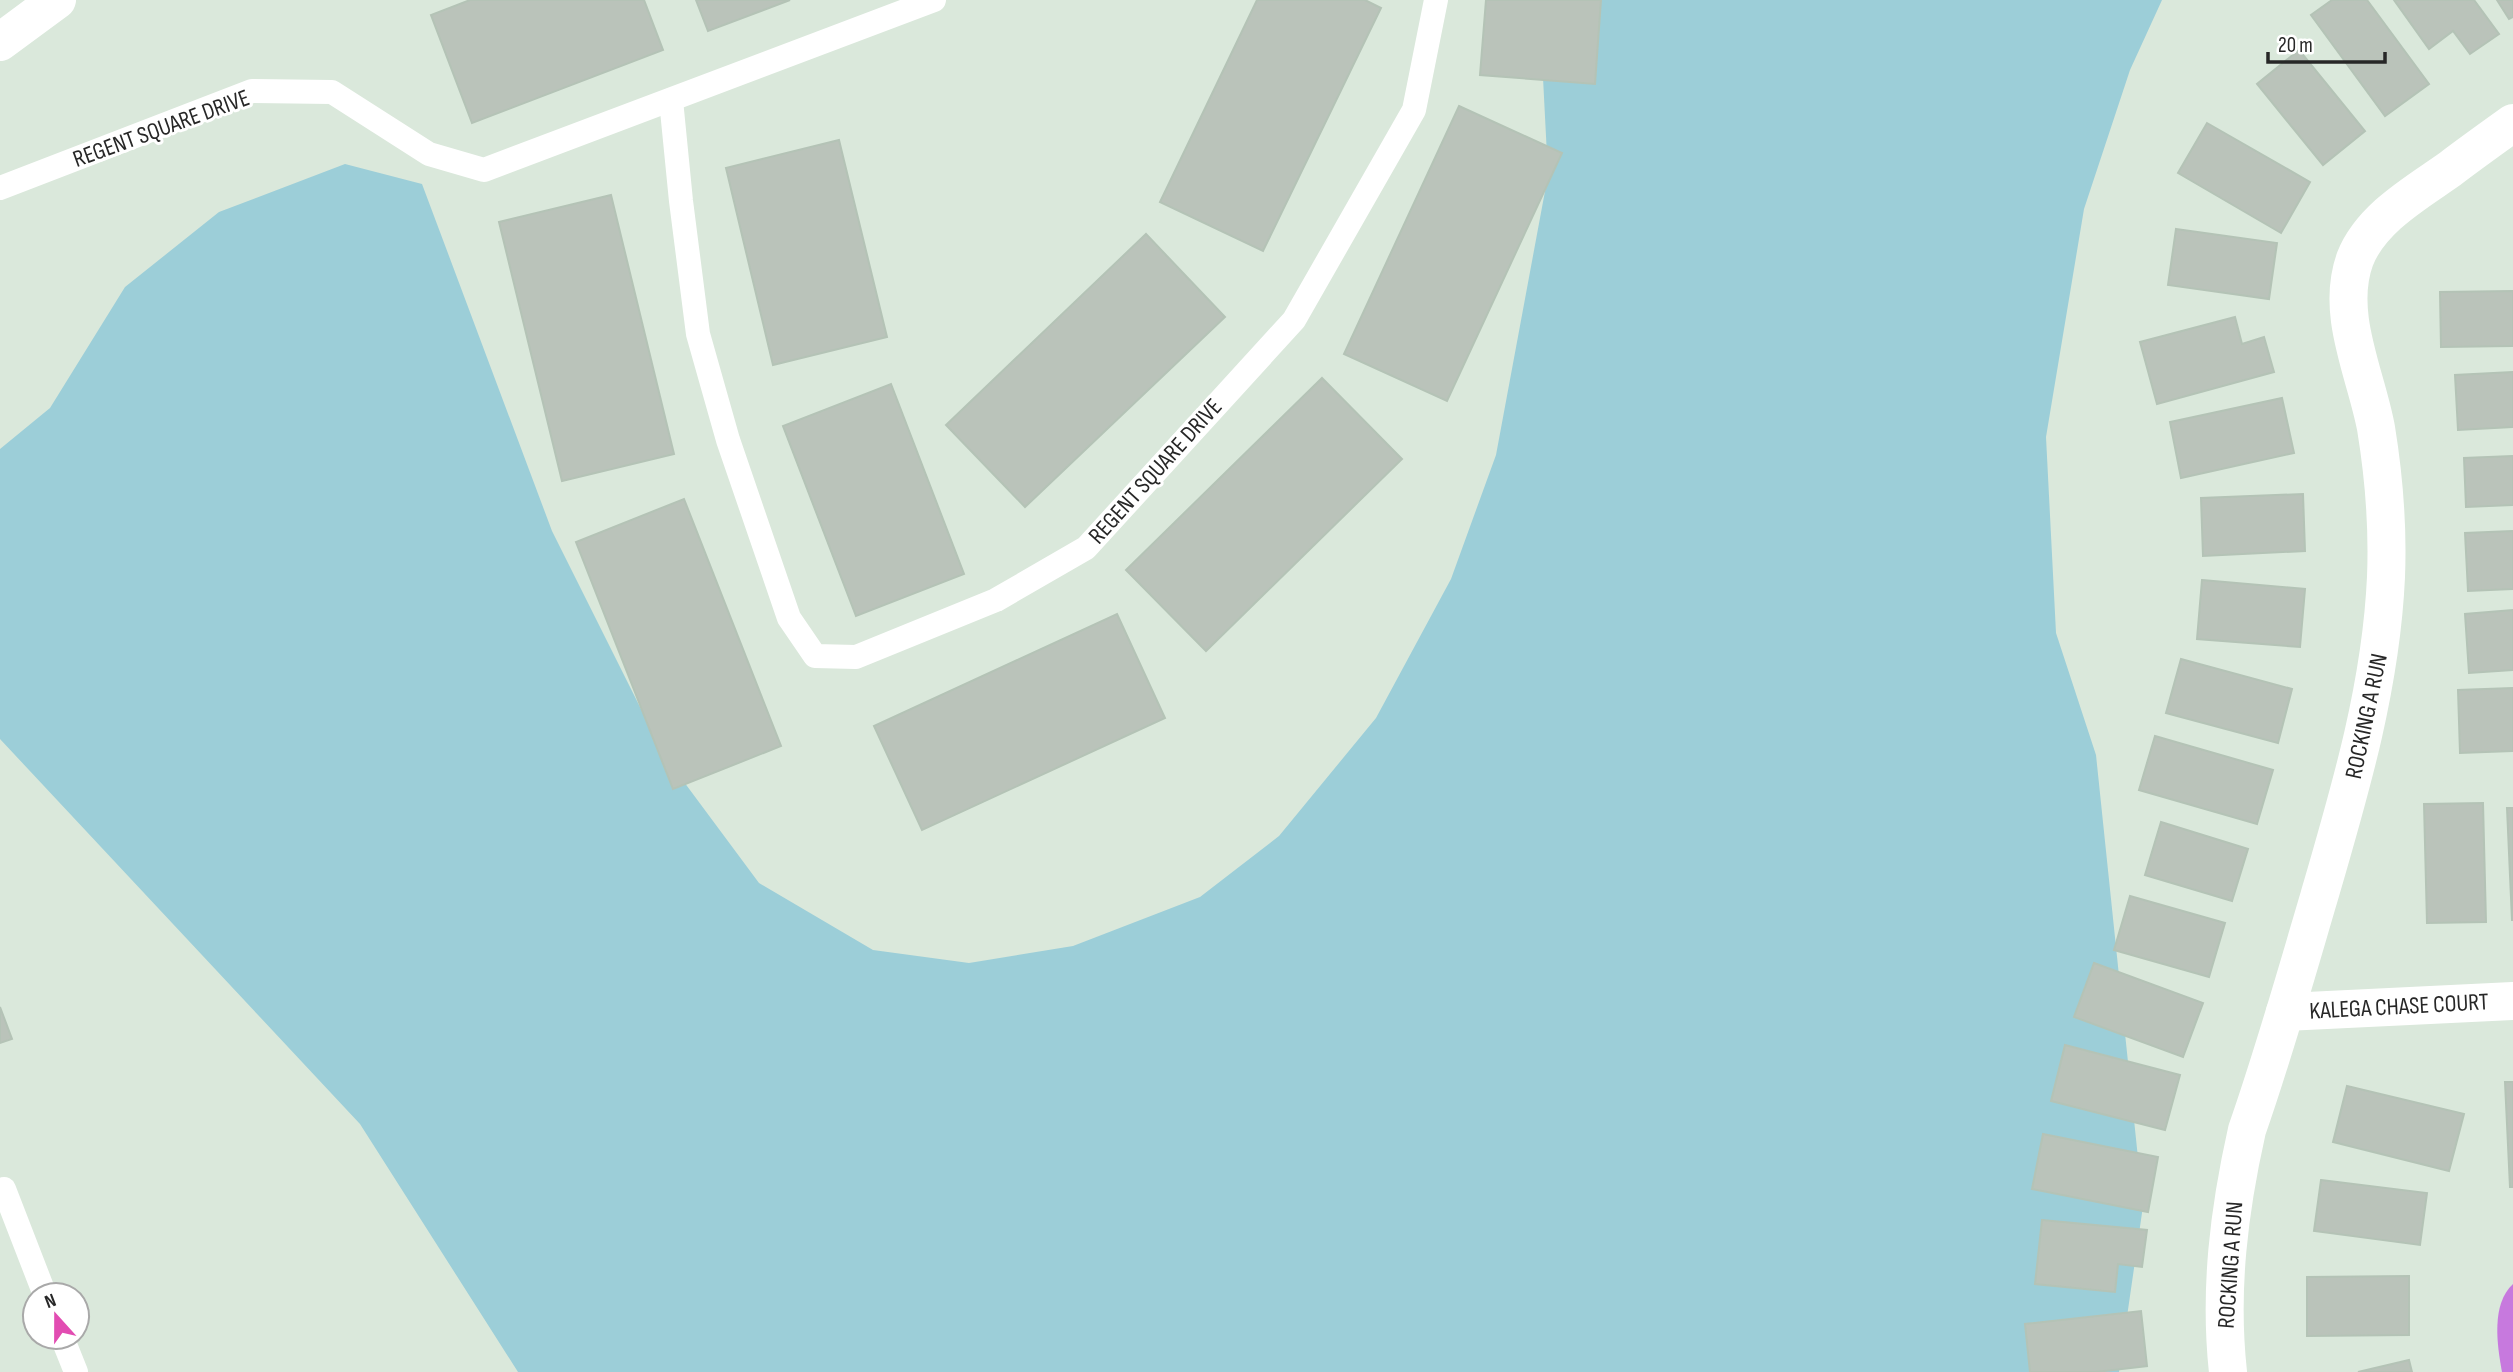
<svg xmlns="http://www.w3.org/2000/svg" width="2513" height="1372" viewBox="0 0 2513 1372" font-family="'Sofia Sans Condensed',sans-serif">
<rect width="100%" height="100%" fill="#dae8db"/>
<polygon fill="#9cced8" points="1539,0 2162,0 2130,70 2084,209 2046,437 2056,633 2096,755 2143,1206 2119,1372 518,1372 360,1124 0,739 0,449 50,408 125,287 219,212 345,164 422,184 552,531 664,755 759,883 873,950 969,963 1073,946 1200,897 1279,836 1376,718 1451,579 1496,455 1548,175"/>
<path fill="#c779de" d="M2513,1284V1372H2502C2497,1345 2491,1304 2513,1284Z"/>
<g fill="#bac3ba" stroke="#b4c3b6" stroke-width="2">
<polygon points="470,0 644,0 663,50 472,123 431,15"/>
<polygon points="696,0 790,0 708,31"/>
<polygon points="1257,0 1365,0 1381,8 1263,251 1160,202"/>
<polygon points="1486,0 1601,0 1595,84 1480,75"/>
<polygon points="2332,0 2367,0 2429,84 2385,116 2311,15"/>
<polygon points="2394,0 2474,0 2499,34 2470,54 2453,31 2429,49"/>
<polygon points="2497,0 2513,0 2513,17 2509,19"/>
<polygon points="2299,50 2365,131 2323,165 2257,84"/>
<polygon points="1459,106 1562,153 1447,401 1344,354"/>
<polygon points="2207,123 2310,182 2281,233 2178,173"/>
<polygon points="839,140 887,337 773,365 726,168"/>
<polygon points="611,195 674,454 562,481 499,222"/>
<polygon points="2176,229 2277,243 2269,299 2168,285"/>
<polygon points="1146,234 1225,317 1025,507 946,425"/>
<polygon points="2513,291 2513,346 2441,347 2440,292"/>
<polygon points="2235,317 2242,344 2264,337 2274,372 2157,404 2140,342"/>
<polygon points="2513,372 2513,427 2458,430 2455,375"/>
<polygon points="1322,378 1402,459 1206,651 1126,570"/>
<polygon points="891,384 964,574 856,616 783,426"/>
<polygon points="2282,398 2294,453 2181,478 2170,422"/>
<polygon points="2513,456 2513,505 2466,507 2464,458"/>
<polygon points="2303,494 2305,551 2203,556 2201,498"/>
<polygon points="684,499 781,746 673,789 576,542"/>
<polygon points="2513,531 2513,589 2468,591 2465,533"/>
<polygon points="2202,580 2305,589 2300,647 2197,639"/>
<polygon points="2513,610 2513,670 2469,673 2465,614"/>
<polygon points="1117,614 1165,718 922,830 874,726"/>
<polygon points="2181,659 2292,689 2278,743 2166,713"/>
<polygon points="2513,688 2513,751 2460,753 2458,690"/>
<polygon points="2155,736 2273,770 2257,824 2139,790"/>
<polygon points="2483,803 2486,922 2427,923 2424,804"/>
<polygon points="2507,808 2513,808 2513,920 2512,920"/>
<polygon points="2161,822 2248,849 2232,901 2145,875"/>
<polygon points="2130,896 2225,923 2209,977 2114,950"/>
<polygon points="2094,963 2203,1003 2183,1057 2074,1017"/>
<polygon points="0,1007 12,1039 0,1043"/>
<polygon points="2065,1045 2180,1075 2165,1130 2051,1101"/>
<polygon points="2505,1082 2513,1082 2513,1187 2510,1187"/>
<polygon points="2347,1086 2464,1114 2449,1171 2333,1142"/>
<polygon points="2043,1134 2158,1157 2148,1212 2032,1189"/>
<polygon points="2321,1180 2427,1193 2420,1245 2314,1231"/>
<polygon points="2042,1220 2147,1230 2142,1267 2118,1264 2115,1292 2035,1284"/>
<polygon points="2409,1276 2409,1335 2307,1336 2307,1277"/>
<polygon points="2141,1311 2147,1366 2096,1372 2030,1372 2025,1324"/>
<polygon points="2409,1360 2412,1372 2358,1372"/>
</g>
<g fill="none" stroke-linecap="round" stroke-linejoin="round">
<g stroke="#fff" stroke-width="24">
<polyline points="671,100 681,201 698,334 728,440 789,618 815,656 856,657 996,600 1086,548 1294,320 1414,110 1436,0"/>
<polyline points="0,188 252,91 332,92 429,154 484,170 934,0"/>
<polyline points="0,1190 4,1189 45,1295"/>
<polyline points="62,1337 76,1372"/>
</g>
<g stroke="#fff" stroke-width="38">
<polyline points="0,42 57,0"/>
<polyline points="2285,1012 2513,1001"/>
<path d="M2228,1372C2219,1290 2229,1210 2247,1130C2274,1053 2296,975 2319,897C2350,791 2381,687 2386,577C2388,527 2384,477 2376,428C2366,374 2335,314 2355,259C2371,218 2416,193 2450,169C2471,153 2492,138 2513,123"/>
</g>
</g>
<g text-anchor="middle" stroke-width="6" stroke-linejoin="round" paint-order="stroke">
<g font-size="24" fill="#272727" stroke="#fff">
<text transform="translate(161 128) rotate(-20)" y="8">REGENT SQUARE DRIVE</text>
<text transform="translate(1155 471) rotate(-48)" y="8">REGENT SQUARE DRIVE</text>
<text transform="translate(2366 716) rotate(-78)" y="8">ROCKING A RUN</text>
<text transform="translate(2399 1006) rotate(-3)" y="8">KALEGA CHASE COURT</text>
<text transform="translate(2230 1265) rotate(-86)" y="8">ROCKING A RUN</text>
</g>
</g>
<g transform="translate(56 1316) rotate(339)"><circle r="33" fill="#ffffff" stroke="#a9a9a9" stroke-width="2"/>
<path d="M0-5L12 26L0 18L-12 26Z" fill="#e24cb2"/>
<text y="-10" font-size="19" font-weight="bold" text-anchor="middle" fill="#272727">N</text>
</g>
<path d="M2268 52v10h117v-10" fill="none" stroke="#272727" stroke-width="3.5"/>
<text x="2278" y="52" font-size="21" fill="#272727" stroke="#ffffff" stroke-width="5" paint-order="stroke">20 m</text>
</svg>
